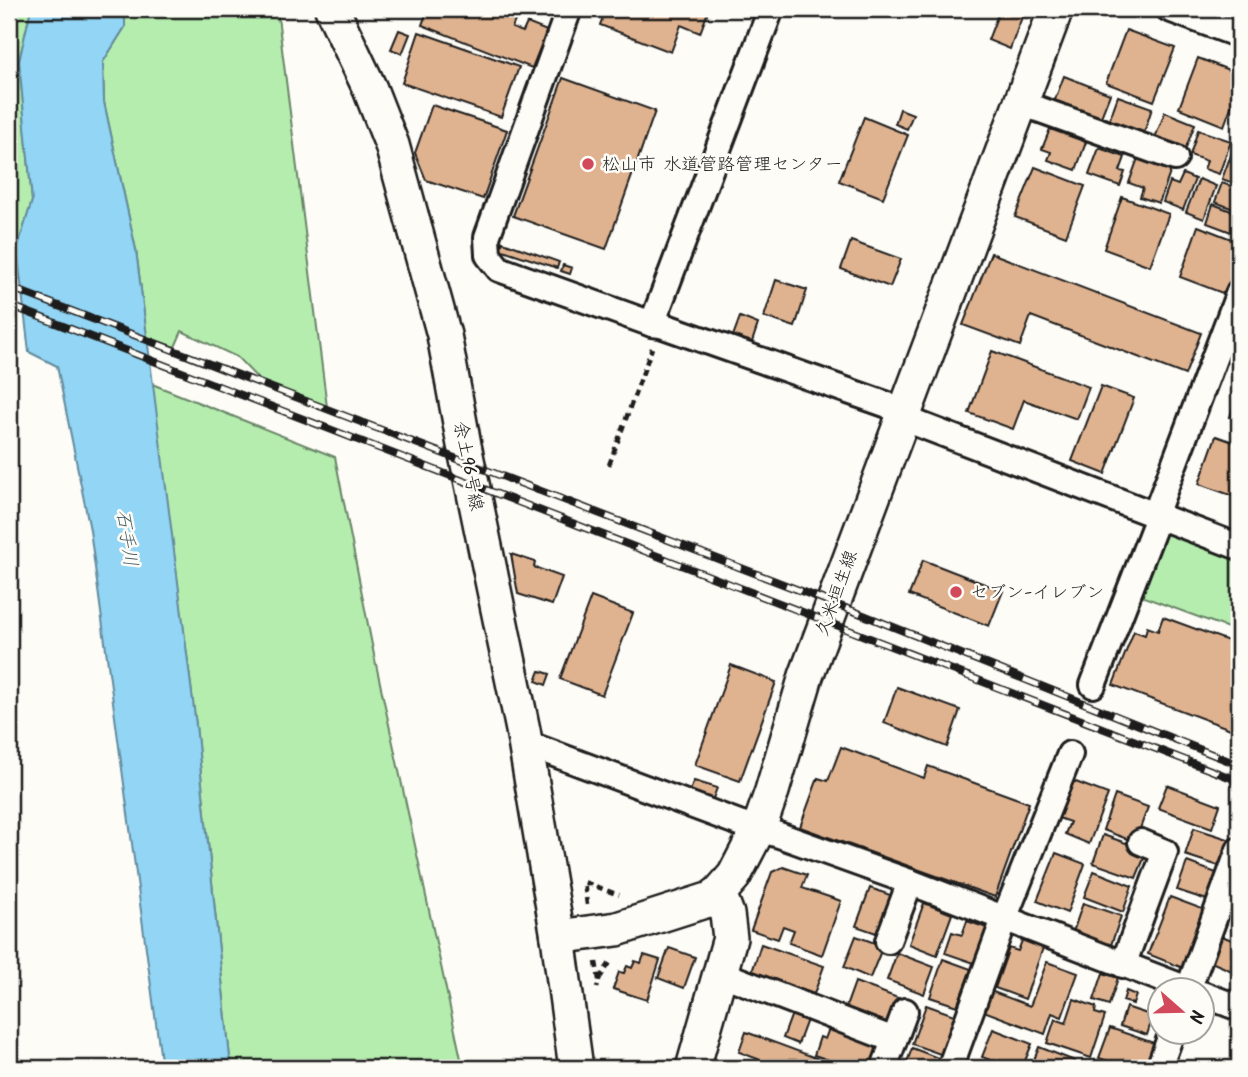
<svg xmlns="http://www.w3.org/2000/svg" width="1248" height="1077" viewBox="0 0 1248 1077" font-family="Kalam,'Klee One',sans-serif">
<rect width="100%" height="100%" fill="#fdfcf7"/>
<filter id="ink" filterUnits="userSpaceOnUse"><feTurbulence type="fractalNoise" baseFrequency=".0143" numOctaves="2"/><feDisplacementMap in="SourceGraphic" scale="14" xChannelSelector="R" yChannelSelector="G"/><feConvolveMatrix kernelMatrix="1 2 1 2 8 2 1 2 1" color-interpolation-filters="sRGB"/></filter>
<g filter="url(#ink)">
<g fill="#b5edaf" stroke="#688466" stroke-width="2">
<polygon points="9,9 31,9 19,61 32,201 17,249 21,280 9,275"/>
<polygon points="125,9 277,9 327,407 260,381 237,357 182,331 175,347 147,337 136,250 104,102 103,62 125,27"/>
<polygon points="152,384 335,457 374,655 463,1068 231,1068 196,725"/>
<polygon points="1164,533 1239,561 1239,632 1141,596"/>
</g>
<polygon fill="#92d5f4" stroke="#638b9e" stroke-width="2" points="31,9 125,9 125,27 103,62 104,102 136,250 196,725 231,1068 162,1068 90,530 57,366 29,352 17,249 32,201 19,61"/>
<g fill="#e0b390" stroke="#1c1c1c" stroke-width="2">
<polygon points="428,9 445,9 459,14 461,9 493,9 516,18 512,28 523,32 527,23 547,31 532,68 422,25"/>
<polygon points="606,9 709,9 700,33 681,25 671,52 600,25"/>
<polygon points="1000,9 1025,9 1010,49 988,40"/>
<polygon points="399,30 410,34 402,54 391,49"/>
<polygon points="1126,30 1175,48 1154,101 1106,83"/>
<polygon points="419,32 519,67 501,117 402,83"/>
<polygon points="1198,58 1239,74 1239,85 1224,126 1179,108"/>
<polygon points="1064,76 1110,94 1099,122 1053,105"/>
<polygon points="563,78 655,111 606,249 513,216"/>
<polygon points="1118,96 1152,108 1143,136 1108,124"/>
<polygon points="432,105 507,130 483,199 426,180 415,153"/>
<polygon points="900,109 913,114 907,129 895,124"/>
<polygon points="1165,112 1195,124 1185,150 1155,138"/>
<polygon points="864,117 908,135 883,198 839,181"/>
<polygon points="1050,129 1086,142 1076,170 1048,160 1051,152 1042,149"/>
<polygon points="1198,130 1231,141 1219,174 1204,169 1207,161 1190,155"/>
<polygon points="1237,139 1239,140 1239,162 1230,158"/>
<polygon points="1099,148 1125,157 1120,171 1125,172 1120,186 1089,175"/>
<polygon points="1138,158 1171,170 1159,203 1140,197 1143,188 1129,183"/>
<polygon points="1229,160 1239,164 1239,185 1222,179"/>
<polygon points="1035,167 1085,186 1066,236 1015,217"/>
<polygon points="1183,174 1195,179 1183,210 1163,202 1170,182 1178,185"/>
<polygon points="1199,179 1216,186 1204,219 1186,212"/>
<polygon points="1222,183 1239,189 1239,211 1215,202"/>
<polygon points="1122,197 1169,214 1150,266 1104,249"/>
<polygon points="1213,204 1239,214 1239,235 1207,223"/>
<polygon points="1198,226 1239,242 1239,256 1225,294 1180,277"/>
<polygon points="851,241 901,259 890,287 841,269"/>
<polygon points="503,242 559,262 557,268 500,249"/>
<polygon points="991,253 1201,333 1185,375 1031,316 1020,346 963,325"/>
<polygon points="563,265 572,268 570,274 561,271"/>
<polygon points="776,280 807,290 795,327 764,317"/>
<polygon points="740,317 758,324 752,342 733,336"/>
<polygon points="992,351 1089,387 1077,419 1024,400 1013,429 969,413"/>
<polygon points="1101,386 1134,398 1105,474 1072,461"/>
<polygon points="1239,390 1239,420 1230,417"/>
<polygon points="1216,436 1239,444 1239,498 1199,484"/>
<polygon points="511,554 535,562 534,567 562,577 552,605 518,594"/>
<polygon points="923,560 1003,591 989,626 909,595"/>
<polygon points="591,597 633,613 602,695 560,679"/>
<polygon points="1163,617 1234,643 1239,653 1239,713 1233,730 1113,685 1134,631 1145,635 1147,627 1158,631"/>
<polygon points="731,665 776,682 740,781 695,765"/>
<polygon points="540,671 550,674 546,685 536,681"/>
<polygon points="897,687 960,710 947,747 884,723"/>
<polygon points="841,747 924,778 928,766 1029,803 995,897 800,827 818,778 828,781"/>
<polygon points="694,781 717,788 712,801 689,793"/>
<polygon points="1073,781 1108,794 1089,844 1065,834 1070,822 1058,818"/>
<polygon points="1167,785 1220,805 1212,828 1158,808"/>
<polygon points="1115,795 1148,807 1135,842 1103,830"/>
<polygon points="1194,828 1231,840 1222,867 1185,855"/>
<polygon points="1103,835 1132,845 1130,850 1145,856 1136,878 1093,863"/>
<polygon points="1056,853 1085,864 1067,913 1037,901"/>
<polygon points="1187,862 1219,874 1210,901 1177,890"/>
<polygon points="783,867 807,875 802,888 841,901 822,955 789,943 794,930 783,926 778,939 751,930 772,872"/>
<polygon points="1094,871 1132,886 1123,912 1084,897"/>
<polygon points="870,888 896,897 882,935 856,926"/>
<polygon points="1170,897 1205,910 1183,968 1148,954"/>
<polygon points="924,903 952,914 937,955 909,944"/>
<polygon points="1083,903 1121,916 1111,945 1073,932"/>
<polygon points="967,921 990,929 977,964 945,953 952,932 962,935"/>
<polygon points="856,936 883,946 870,978 844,967"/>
<polygon points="1222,936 1239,943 1239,974 1211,962"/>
<polygon points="1023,938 1044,945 1025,999 995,988 1009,948 1018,951"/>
<polygon points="761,944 824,966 814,994 752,972"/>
<polygon points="669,948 695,957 684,988 658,978"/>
<polygon points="897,953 934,967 924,994 887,980"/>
<polygon points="644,955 660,960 647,1000 613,989 619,972 624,973 627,966 632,968 635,961 641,963"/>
<polygon points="943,959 971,969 957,1006 930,997"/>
<polygon points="1047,962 1078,973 1062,1017 1052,1013 1045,1034 981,1010 988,990 1030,1006"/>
<polygon points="1103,973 1118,978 1109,1005 1094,1000"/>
<polygon points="855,982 898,998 889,1023 846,1007"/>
<polygon points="1126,991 1136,995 1133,1004 1123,1001"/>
<polygon points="1074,999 1096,1007 1095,1013 1105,1016 1091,1058 1047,1043 1055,1019 1066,1023"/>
<polygon points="926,1005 957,1016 943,1055 912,1044"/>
<polygon points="1126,1007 1153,1016 1147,1035 1120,1026"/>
<polygon points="793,1011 808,1017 798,1044 783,1038"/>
<polygon points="830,1026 880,1043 871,1068 853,1068 814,1055 820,1037 825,1039"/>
<polygon points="1110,1028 1154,1043 1145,1068 1128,1068 1099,1058"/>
<polygon points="993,1029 1032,1044 1022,1068 1011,1068 982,1057"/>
<polygon points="746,1032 835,1065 834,1068 754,1068 758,1059 739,1052"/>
<polygon points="1039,1047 1075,1061 1072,1068 1031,1068"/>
<polygon points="912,1048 941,1059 938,1068 905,1068"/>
</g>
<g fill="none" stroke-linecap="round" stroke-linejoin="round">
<g stroke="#1c1c1c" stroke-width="30">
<g id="street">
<polyline points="569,9 487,237 488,255 499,269 652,324 661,325 888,405 918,424 1239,547"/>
<polyline points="1169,9 1239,35"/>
<polyline points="1021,103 1175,158"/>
<polyline points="652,324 771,9"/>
<polyline points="1155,515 1239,292"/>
<polyline points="1093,685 1158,517"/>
<polyline points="523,730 533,746 739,823 779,835 910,882 1190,990"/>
<polyline points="888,941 910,882"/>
<polyline points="1123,965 1165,852 1141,842"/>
<polyline points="720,973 894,1040"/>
<polyline points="1188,990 1239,850"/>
<polyline points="1202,994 1239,1008"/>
<polyline points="885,1065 905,1011"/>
<polyline points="950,1068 1004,919 1070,754"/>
<polyline points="1159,1068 1172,1032"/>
</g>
</g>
<g stroke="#1c1c1c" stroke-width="38">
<g id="secondary">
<polyline points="332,9 370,89 392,145 444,335 464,445 523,730 558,937 576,1068"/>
<polyline points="558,937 617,929 711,899 719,893 734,876 759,828 772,791 806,676 1056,9"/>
<polyline points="693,1068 730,938 727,914 719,893"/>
</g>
</g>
<g stroke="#1c1c1c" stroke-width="4.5" stroke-dasharray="7 5" stroke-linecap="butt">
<polyline points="609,465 652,348"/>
<polyline points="587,905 584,882 619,895"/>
<polyline points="596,962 599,980 597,988"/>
<polyline points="599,979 612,960"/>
</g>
<use href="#street" stroke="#fdfcf7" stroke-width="24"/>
<use href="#secondary" stroke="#fdfcf7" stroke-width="33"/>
<g stroke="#1c1c1c" stroke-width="8">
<g id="rail">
<polyline points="9,287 856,612 1239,765"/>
<polyline points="9,305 1239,781"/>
</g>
</g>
<use href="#rail" stroke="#fdfcf7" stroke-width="5" stroke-dasharray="16" stroke-linecap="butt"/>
</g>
</g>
<g fill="#d1495b" stroke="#fdfcf7" stroke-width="2.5">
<circle cx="588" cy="164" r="7"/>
<circle cx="956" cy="592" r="7"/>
</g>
<g text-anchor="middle" stroke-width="5" stroke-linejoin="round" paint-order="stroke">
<g font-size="18" fill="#1c1c1c" stroke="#fdfcf7" text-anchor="start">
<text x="602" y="170">松山市 水道管路管理センター</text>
<text x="970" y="598">セブン-イレブン</text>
</g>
<g font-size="18" fill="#1c1c1c" stroke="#fdfcf7">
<text transform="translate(469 466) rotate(79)" y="6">余土96号線</text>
<text transform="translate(836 593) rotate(-70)" y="6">久米垣生線</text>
</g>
<g font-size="19" font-style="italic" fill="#455d68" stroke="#fdfcf7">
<text transform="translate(128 538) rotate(82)" y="7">石手川</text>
</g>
</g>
<rect width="1248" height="1077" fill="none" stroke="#fdfcf7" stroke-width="35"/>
<rect x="18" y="18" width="1213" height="1042" fill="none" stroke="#1c1c1c" stroke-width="2.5" filter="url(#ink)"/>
<g transform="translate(1181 1011) rotate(110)"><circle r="33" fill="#fdfcf7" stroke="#a3a29f" stroke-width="2"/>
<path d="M0-5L12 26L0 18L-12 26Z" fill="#d1495b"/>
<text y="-10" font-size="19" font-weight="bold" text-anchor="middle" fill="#1c1c1c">N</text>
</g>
</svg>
